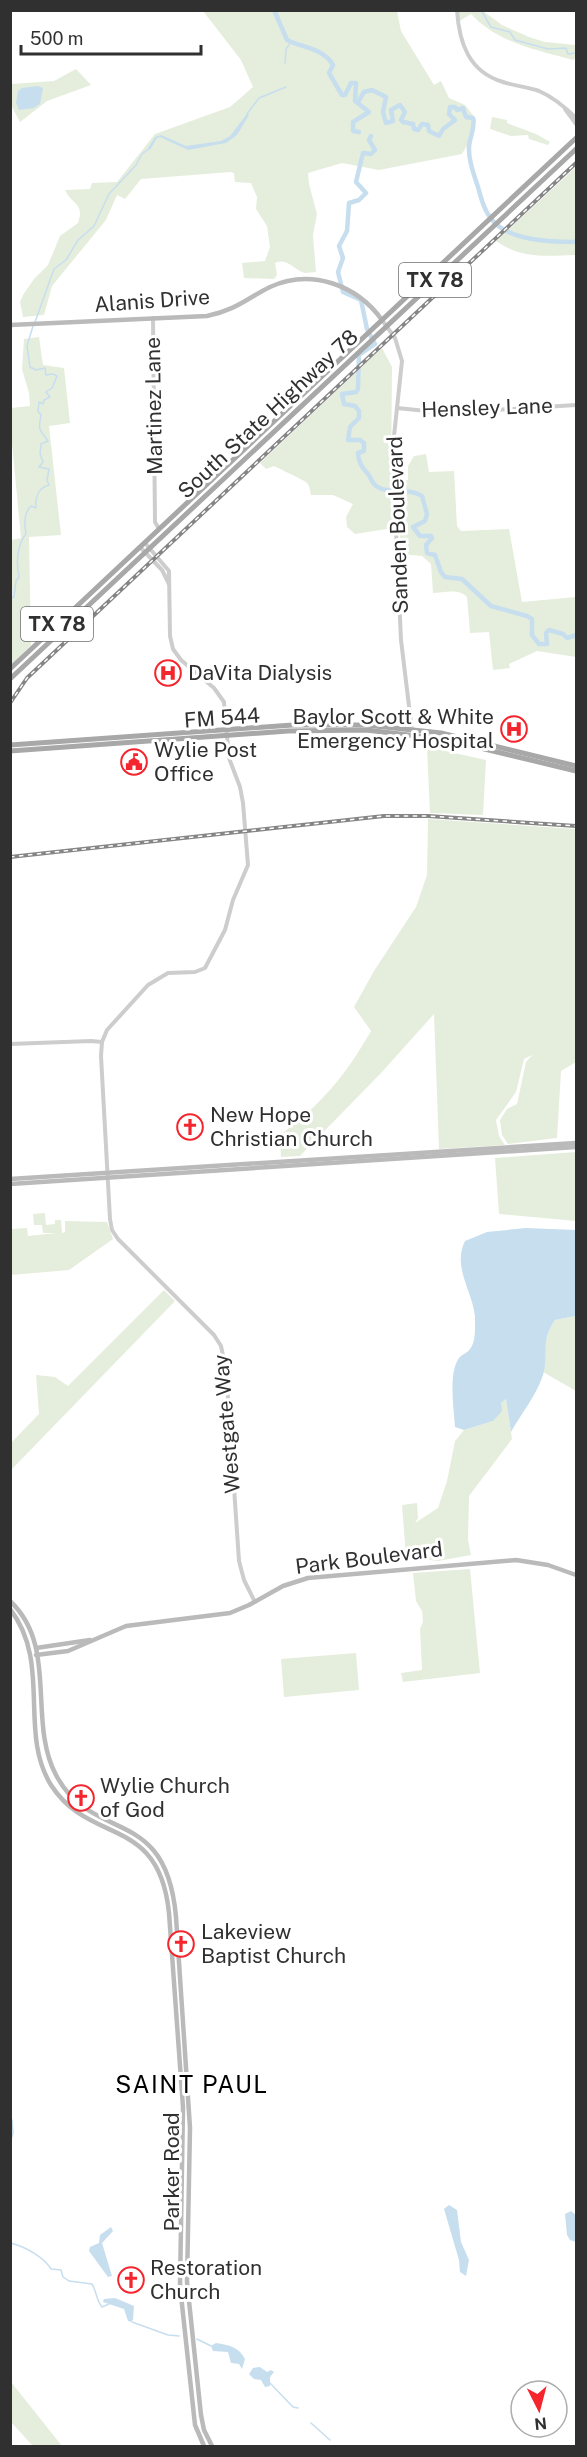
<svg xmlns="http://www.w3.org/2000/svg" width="587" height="2457" viewBox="0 0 587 2457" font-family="'Public Sans',sans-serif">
<rect width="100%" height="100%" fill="#fff"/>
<g fill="#e5eedc">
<path d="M203,11H397L401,31L434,85L441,81L449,98L465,105L476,119L474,133L462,154L379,170L342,163L308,173L309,184L317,214L313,235L316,272C312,272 308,273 305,273C293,270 288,257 275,263L277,275L274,279L244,278L242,263L265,261L270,247L267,226L256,209L257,197L251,183L235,182L234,173L231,172L141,179L125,199L117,195L106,220L52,286L44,315L23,317L20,302L23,295L34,279L48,265L60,236L78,223C85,203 72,205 65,190L90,189L92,183L117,182L155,134L230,107L253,87L241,60Z"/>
<path d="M457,11H483L502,25L529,37L545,42L576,45V57L573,60C537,50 498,43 471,14L458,22Z"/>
<polygon points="76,69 91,85 47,101 20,122 11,105 11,84 54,81"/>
<polygon points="492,117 507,120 507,123 536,134 550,142 548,145 529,139 528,135 511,136 490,129"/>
<path d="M576,167L575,255C545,256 522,259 496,241Z"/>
<polygon points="39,337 43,365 64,368 70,423 49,426 61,535 29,537 31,645 11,666 11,540 21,538 11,433 11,408 30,406 29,393 22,369 24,339"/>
<path d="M382,348L392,367L391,477L393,528L355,534L347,527L346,517L353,504L333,495H311C310,491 310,485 306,482C303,480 278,468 274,466L266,469L260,463Z"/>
<path d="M426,454L429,472L454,471L457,526L461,531L509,529L522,602L576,597V657L537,651L509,664L510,668L493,670L489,632L470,633L467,597C458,588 444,593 433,593L431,564L422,556L401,554L396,481L408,480V466L414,456Z"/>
<polygon points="427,747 486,760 483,815 430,813"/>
<path d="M428,819L576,829V1062L561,1071L557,1138L508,1144L502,1135L500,1120L507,1109L517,1104L526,1062L532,1055L524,1059L516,1092L496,1120L499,1136L505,1145L439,1149L434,1014L382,1072L300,1156L281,1157L280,1135C322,1104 345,1076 371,1031L354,1007L374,971L416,907L427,875Z"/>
<polygon points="576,1152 576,1221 499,1214 495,1158"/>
<polygon points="45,1213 46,1225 55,1224 55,1220 61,1220 62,1233 65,1232 65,1221 107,1222 113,1239 69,1270 11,1275 11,1229 27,1228 28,1236 56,1233 43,1233 42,1225 34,1225 33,1214"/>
<polygon points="164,1290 175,1301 11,1470 11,1443 39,1414 36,1375 55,1377 68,1386"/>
<path d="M576,1316V1391L543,1372C546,1352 543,1337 555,1320Z"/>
<polygon points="506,1399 512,1439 469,1496 468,1540 471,1555 438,1561 406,1557 402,1505 417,1503 418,1518 415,1523 438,1508 447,1481 455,1441 464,1430 493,1421 501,1403"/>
<polygon points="470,1569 480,1673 403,1682 401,1673 422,1670 420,1629 423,1622 422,1611 416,1601 413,1573"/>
<polygon points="356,1653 359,1690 284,1697 281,1659"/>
<polygon points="11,2382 62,2446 33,2446 11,2422"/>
</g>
<g fill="#c7deef">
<polygon points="38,86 43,88 40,104 34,108 19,110 16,103 18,91 22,88"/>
<polygon points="247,114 249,115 237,135 226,143 188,150 160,137 157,138 150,150 148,148 155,137 161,135 186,146 221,141 230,136"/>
<path d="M526,1228L576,1230V1316L555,1320C539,1343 550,1357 542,1378C535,1397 521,1414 511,1432L506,1399L501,1403L502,1411L493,1421L464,1430L455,1427C454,1409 448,1373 459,1358C462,1354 468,1353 470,1349C476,1342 475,1327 475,1317C473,1292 452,1267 465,1241L487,1232Z"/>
<polygon points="449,2205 457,2210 461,2242 469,2260 466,2276 460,2272 459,2260 444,2209"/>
<polygon points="571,2211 576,2215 576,2242 570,2240 567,2235 565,2214"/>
<polygon points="111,2227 113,2231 102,2243 112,2276 108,2277 89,2251 90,2247 99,2243 100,2235"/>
<polygon points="115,2298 134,2306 133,2320 131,2322 128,2321 124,2309 103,2302 104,2299"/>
<path d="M216,2343C229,2345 239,2347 245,2359L242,2369L239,2364L231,2363L228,2352L213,2351L211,2346Z"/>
<polygon points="260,2367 267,2372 271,2370 274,2372 270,2377 270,2386 265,2387 261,2380 254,2379 249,2374 253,2368"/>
</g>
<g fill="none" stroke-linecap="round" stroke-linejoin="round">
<g stroke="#c7deef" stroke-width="1.5">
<polyline points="481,10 491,27 510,32 515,40 548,49 566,48 568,54 576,53"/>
<polyline points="285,63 286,49 291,42"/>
<polyline points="247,114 259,98 286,87"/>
<polyline points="35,322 54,269 66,260 78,240 94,226 109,194 136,165 142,154 150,148"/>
<path d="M10,599L14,597L16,581L19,577C16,564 17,544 26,534C24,524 24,513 31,506L36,508C35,498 38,488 49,485L47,480L49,469L39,467L43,462L40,454L41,444L48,441C39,428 38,431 41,415L38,411L39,402L43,404L44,400L50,397L46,392L52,388L57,376L53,374L46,375L45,368L36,370L30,367L27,346L33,326"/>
<polyline points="10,602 10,608"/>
<polyline points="10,629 10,630"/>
<polyline points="10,2143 13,2133 12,2120"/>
<path d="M10,2243C24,2246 44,2257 51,2269L61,2270L63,2277L69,2281L92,2284C97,2292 96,2300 102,2307L109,2304"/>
<polyline points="132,2322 168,2335 179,2336"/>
<polyline points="197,2339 211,2346"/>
<polyline points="269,2382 293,2407 298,2408"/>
<polyline points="311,2423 330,2440"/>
</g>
<g stroke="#c7deef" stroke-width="4.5">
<path d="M274,10L287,40C303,48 323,48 333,65L329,73L342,95H345L351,83H356L355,101L369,112L353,122V131L359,132"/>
<path d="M358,102L364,92L372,90L386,97L383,112L386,123L393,121L391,110L400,105L405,112L401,120L403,122L413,124L414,129L418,130L422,124L428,125L429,131L439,136L443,129L455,120L449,114L450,107H455L457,110L463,108L466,117L473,118C476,129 468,139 469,150C469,163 474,175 478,187C481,198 484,211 493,221C511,241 551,242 576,242"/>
<path d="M371,136L369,140L375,150L371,154L363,153L356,182L366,193L359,200L349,203L347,231L339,246L343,258L338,272L343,292L361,300L367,329L375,344L359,355L358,389L356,392L342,394L344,404L355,406L359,411V418L350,427L348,440H360L364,443V451L358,453C358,462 362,467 368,474C371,478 372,483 376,486C389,495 409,487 422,496L427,514L425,521L413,527L420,536H431L432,538L426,545L427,553L435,555L441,572L445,577L462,579L491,606L527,616L532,619V635L539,644H547L546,633L549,630L563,634L567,638L576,635"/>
</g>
<g stroke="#cdcdcd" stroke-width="4">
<path d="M457,10C459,43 469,72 503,82C515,86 528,87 539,91C553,97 566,108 576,118"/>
<polyline points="565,109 576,124"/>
<polyline points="153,318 155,522 159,529"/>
<polyline points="382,320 395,338 402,361 394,436 393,462 401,640 412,731"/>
<polyline points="397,408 446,413 576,405"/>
<polyline points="145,543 169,571 170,636 173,649 181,660 214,688 224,702 229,758 240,787 243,803 248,865 233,900 225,930 205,968 195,972 168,973 148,985 107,1030 102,1042 101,1056 110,1219 112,1230 118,1239 214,1335 221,1346 226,1370 239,1561 244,1580 255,1602"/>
<polyline points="140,547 162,570 169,584"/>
<polyline points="10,1044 91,1041 102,1042"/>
</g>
<g stroke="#bababa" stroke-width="4.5">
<path d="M10,325L207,316C236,310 246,299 270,287C311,268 357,285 382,320"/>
<polyline points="10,1179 576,1143"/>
<polyline points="10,1184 576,1147"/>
<path d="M10,1601C59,1647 27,1720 56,1775C93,1845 166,1803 176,1917L190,2128L187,2282L201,2415L204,2430L212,2446"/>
<path d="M10,1609C52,1663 18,1732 51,1785C90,1846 159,1814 169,1913L183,2107L180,2286L195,2425L204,2446"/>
<polyline points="36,1648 90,1640"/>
<polyline points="36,1655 68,1651 126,1626 230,1613 249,1605 283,1586 308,1578 516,1560 548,1565 576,1575"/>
</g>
<g stroke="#a8a8a8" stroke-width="5">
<polyline points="10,669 576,138"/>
<polyline points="10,679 576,149"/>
<polyline points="10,745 293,725 366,725 441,733 576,766"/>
<polyline points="10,751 288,731 366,730 443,739 576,771"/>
</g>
<g stroke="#858585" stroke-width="4">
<g id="rail">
<polyline points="10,703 27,678 576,163"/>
<polyline points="10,857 384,816 428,816 576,826"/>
</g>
</g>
<use href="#rail" stroke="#fff" stroke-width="1.5" stroke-dasharray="4.5" stroke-linecap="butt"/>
</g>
<defs>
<g id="hospital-ring" transform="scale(1.35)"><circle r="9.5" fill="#fff" stroke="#f4252d" stroke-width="1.5"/><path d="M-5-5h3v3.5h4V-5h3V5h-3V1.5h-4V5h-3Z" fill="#f4252d"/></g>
<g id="civic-ring" transform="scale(1.35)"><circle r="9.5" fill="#fff" stroke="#f4252d" stroke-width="1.5"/><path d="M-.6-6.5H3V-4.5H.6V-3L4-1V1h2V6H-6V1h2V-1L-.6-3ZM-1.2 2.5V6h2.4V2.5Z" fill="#f4252d"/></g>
<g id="church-ring" transform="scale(1.35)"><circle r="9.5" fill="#fff" stroke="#f4252d" stroke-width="1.5"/><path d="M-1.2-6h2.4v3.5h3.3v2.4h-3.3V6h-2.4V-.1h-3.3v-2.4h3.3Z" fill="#f4252d"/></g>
</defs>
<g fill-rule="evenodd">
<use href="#hospital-ring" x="168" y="673"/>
<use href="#hospital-ring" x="514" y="729"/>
<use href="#civic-ring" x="134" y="762"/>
<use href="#church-ring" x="190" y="1127"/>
<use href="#church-ring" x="81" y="1798"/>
<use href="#church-ring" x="181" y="1944"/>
<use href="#church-ring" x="131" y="2280"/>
</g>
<g text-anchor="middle" stroke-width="6" stroke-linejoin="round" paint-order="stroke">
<g fill="#fff" stroke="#6e6e6e" stroke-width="1.5">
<rect x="399" y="263" width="72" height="34" rx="4.5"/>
<rect x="21" y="607" width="72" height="34" rx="4.5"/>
</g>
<g font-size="20" font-weight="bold" fill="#303030">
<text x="435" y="287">TX 78</text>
<text x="57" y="631">TX 78</text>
</g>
<g font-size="21" fill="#303030" stroke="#fff">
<text transform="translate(152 301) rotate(-4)" y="7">Alanis Drive</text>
<text transform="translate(154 406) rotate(-91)" y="7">Martinez Lane</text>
<text transform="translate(487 408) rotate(-2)" y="7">Hensley Lane</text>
<text transform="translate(268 414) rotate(-43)" y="7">South State Highway 78</text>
<text transform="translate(398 525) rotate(-92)" y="7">Sanden Boulevard</text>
<text transform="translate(222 718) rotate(-4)" y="7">FM 544</text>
<text transform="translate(227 1424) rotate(-95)" y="7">Westgate Way</text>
<text transform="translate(369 1558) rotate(-7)" y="7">Park Boulevard</text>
<text transform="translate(172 2172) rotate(-90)" y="7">Parker Road</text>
</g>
<g font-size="21" fill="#303030" stroke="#fff" text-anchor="start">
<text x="188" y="680">DaVita Dialysis</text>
<text x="494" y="724" text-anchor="end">Baylor Scott &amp; White<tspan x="494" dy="24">Emergency Hospital</tspan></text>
<text x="154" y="757">Wylie Post<tspan x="154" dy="24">Office</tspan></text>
<text x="210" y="1122">New Hope<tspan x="210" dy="24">Christian Church</tspan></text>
<text x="100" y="1793">Wylie Church<tspan x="100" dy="24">of God</tspan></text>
<text x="201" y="1939">Lakeview<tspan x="201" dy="24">Baptist Church</tspan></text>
<text x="150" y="2275">Restoration<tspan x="150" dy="24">Church</tspan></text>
</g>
<g font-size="24" letter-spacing="1.5" fill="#000" stroke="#fff">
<text x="192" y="2093">SAINT PAUL</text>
</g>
</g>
<rect width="587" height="2457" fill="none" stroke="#303030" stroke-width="24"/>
<g transform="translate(539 2409) rotate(174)"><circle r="28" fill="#ffffff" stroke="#acacac" stroke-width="1.5"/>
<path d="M0-4.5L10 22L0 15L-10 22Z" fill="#f4252d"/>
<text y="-9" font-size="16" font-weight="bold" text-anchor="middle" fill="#303030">N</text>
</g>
<path d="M21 45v9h180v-9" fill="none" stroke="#303030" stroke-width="3"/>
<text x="30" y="45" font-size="18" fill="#303030" stroke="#ffffff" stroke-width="4.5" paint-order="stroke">500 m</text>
</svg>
